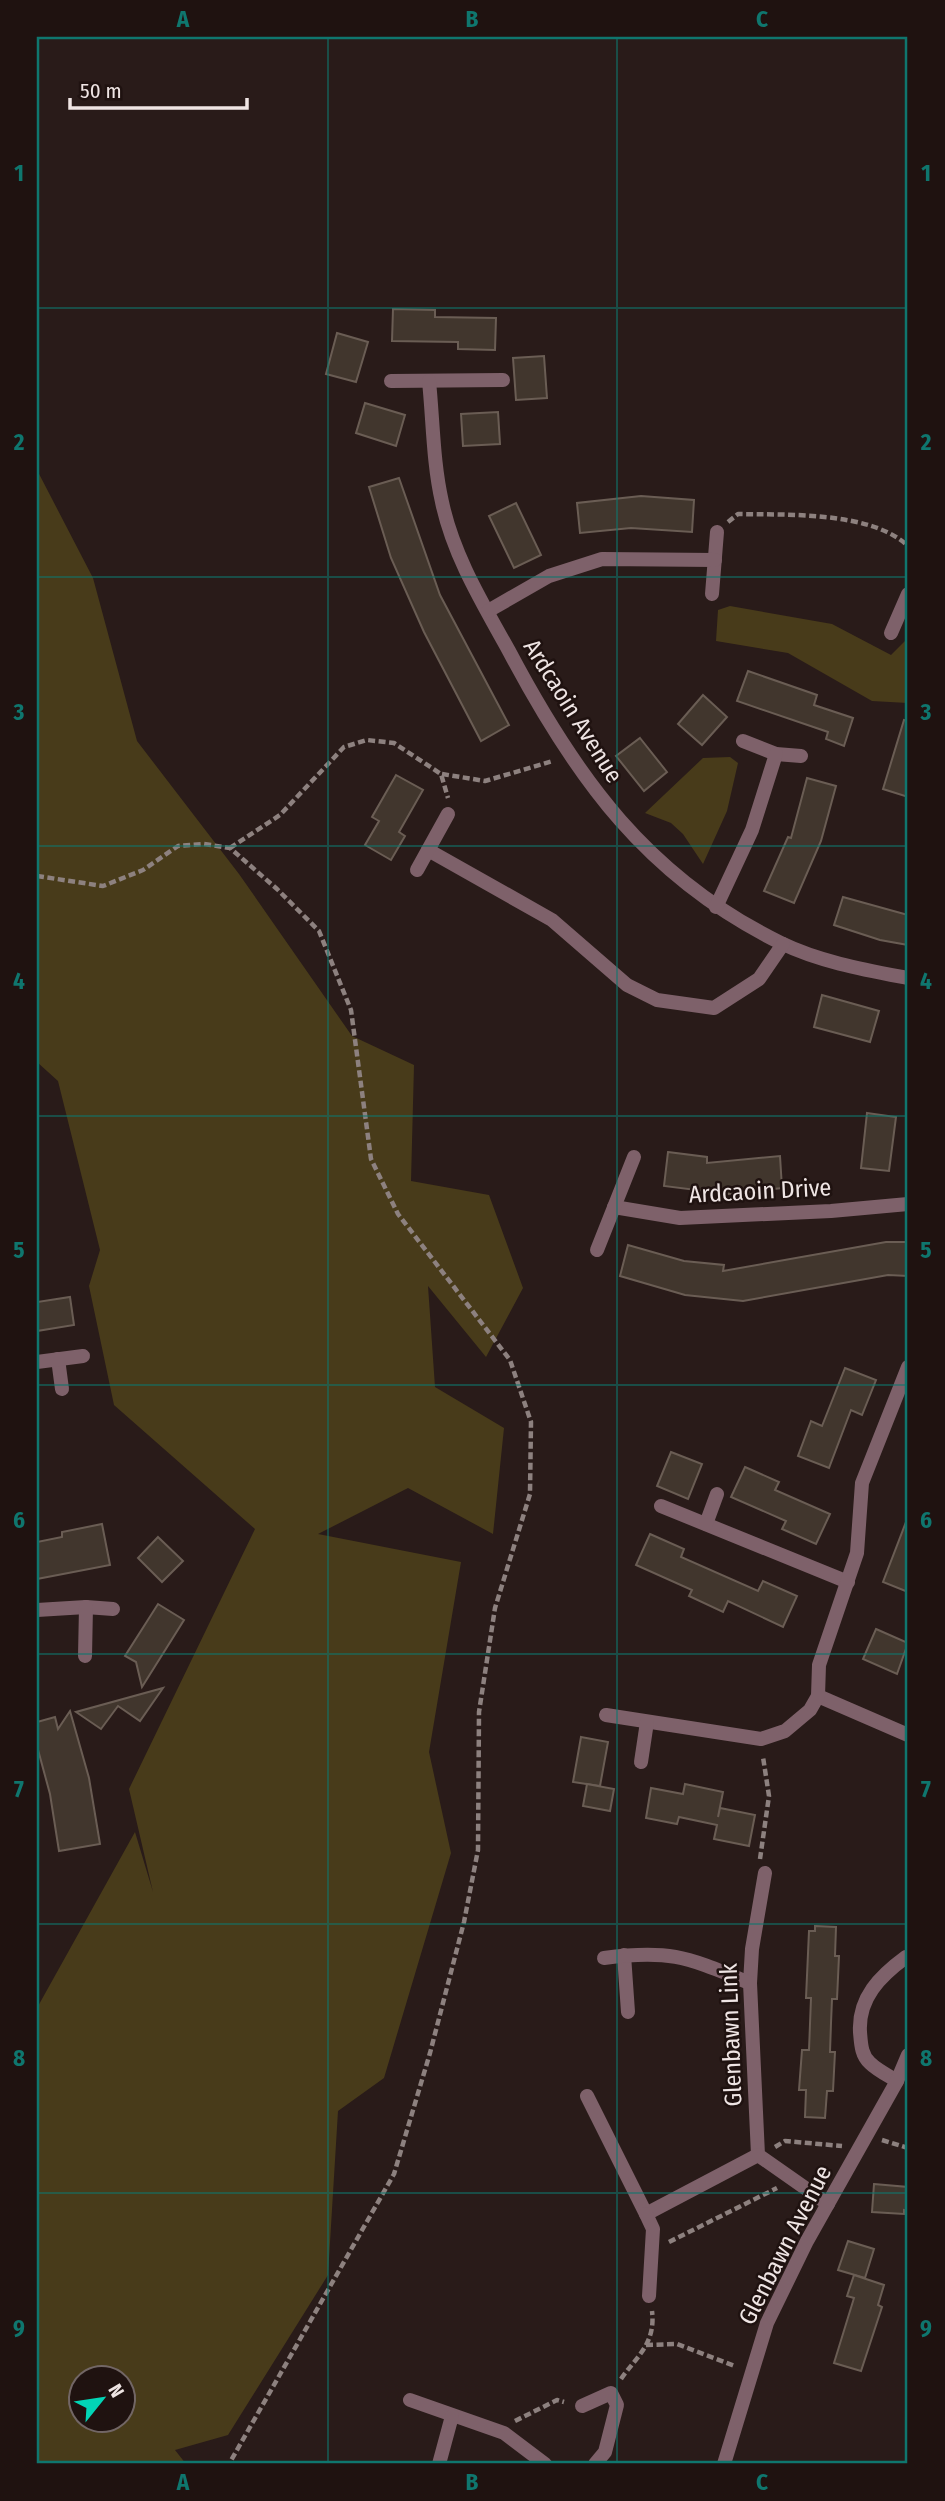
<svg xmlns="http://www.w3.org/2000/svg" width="945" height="2501" viewBox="0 0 945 2501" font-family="'Fira Sans Condensed',sans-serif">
<rect width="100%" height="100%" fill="#291b19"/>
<g fill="#483b1a" fill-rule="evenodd">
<path d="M37,470L93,578L137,741L239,874L352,1036L414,1065L411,1181L489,1195L523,1288L486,1357L428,1286L435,1387L504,1428L493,1534L408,1488L318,1534L461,1562L429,1752L451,1853L384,2078L338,2111L328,2275L228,2435L175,2450L186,2464H37V2008L135,1832L153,1892L129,1789L255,1529L114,1405L89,1286L100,1250L58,1081L37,1062ZM122,2378V2420H80V2378Z"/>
<polygon points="730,606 832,624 891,655 908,638 908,703 872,701 788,653 716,641 718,610"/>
<polygon points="730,757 738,763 727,811 703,864 683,834 671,823 645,813 703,758"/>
</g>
<g fill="#41362d" stroke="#6a5d54" stroke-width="2">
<polygon points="393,309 435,310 435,317 496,318 495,350 458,349 458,342 392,341"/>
<polygon points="337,333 368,342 356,382 326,374"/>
<polygon points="544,356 547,398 516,400 513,358"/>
<polygon points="365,403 405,415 396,446 356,433"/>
<polygon points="498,412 500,444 463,446 461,414"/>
<polygon points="399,478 440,595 509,725 481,741 424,632 391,558 369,487"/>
<polygon points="641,496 694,500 692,532 631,528 580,533 577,503"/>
<polygon points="516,503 541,555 514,568 489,516"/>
<polygon points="748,671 817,695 814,705 853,718 844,746 826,739 828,732 737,701"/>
<polygon points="703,695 727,717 702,745 678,724"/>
<polygon points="904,720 908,721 908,797 883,789"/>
<polygon points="640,738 667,772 644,791 616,756"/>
<polygon points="396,775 423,790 399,832 405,836 391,860 365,845 379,821 372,817"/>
<polygon points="807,778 836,786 821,841 794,903 764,891 788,837 791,838"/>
<polygon points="843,897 908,915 908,945 880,940 834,925"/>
<polygon points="822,995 879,1011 870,1042 814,1027"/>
<polygon points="867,1113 896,1117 889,1171 861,1168"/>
<polygon points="668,1152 707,1157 707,1163 780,1156 782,1188 728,1194 664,1186"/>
<polygon points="886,1242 908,1242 908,1276 888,1275 743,1301 685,1295 620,1276 628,1245 684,1261 724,1265 723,1271"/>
<polygon points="70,1297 74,1325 37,1331 37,1302"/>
<polygon points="845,1368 876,1380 862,1415 851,1410 829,1468 798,1456 811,1421 822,1426"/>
<polygon points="671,1452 702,1464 688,1499 657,1486"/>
<polygon points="745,1467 779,1482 775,1490 830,1514 816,1544 782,1529 786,1521 731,1497"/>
<polygon points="906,1522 908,1523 908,1592 883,1582"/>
<polygon points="102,1524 110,1565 37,1579 37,1542 62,1537 62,1532"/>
<polygon points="650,1534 684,1549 681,1557 758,1591 763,1581 797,1596 783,1627 728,1601 723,1612 689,1596 692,1590 636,1565"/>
<polygon points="158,1537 183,1561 162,1582 138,1558"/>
<polygon points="158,1604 184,1620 142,1687 136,1662 125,1656"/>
<polygon points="876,1629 908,1643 897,1674 863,1659"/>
<polygon points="163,1688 140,1721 118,1706 101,1729 76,1712"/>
<polygon points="70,1711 89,1778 100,1844 59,1851 50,1794 37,1746 37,1722 55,1717 58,1729"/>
<polygon points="581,1737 608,1742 600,1786 573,1782"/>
<polygon points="587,1784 614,1789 610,1811 583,1806"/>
<polygon points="685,1784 723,1792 718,1817 720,1808 755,1815 749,1846 714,1839 717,1825 679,1817 677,1824 646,1818 651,1788 683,1794"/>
<polygon points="815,1926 836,1927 835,1956 839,1956 837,1999 832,1999 831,2023 830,2052 835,2052 833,2091 827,2091 825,2118 805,2117 806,2090 799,2090 802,2050 809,2050 811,1998 806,1998 809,1931 815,1931"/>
<polygon points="874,2184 908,2187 908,2211 904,2210 904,2214 872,2212"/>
<polygon points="848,2241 874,2249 865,2278 838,2270"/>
<polygon points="854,2275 884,2285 878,2305 882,2307 861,2371 834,2363 854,2298 847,2296"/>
</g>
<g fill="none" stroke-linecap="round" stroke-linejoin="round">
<g stroke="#8d817f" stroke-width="4.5" stroke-dasharray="7 3.5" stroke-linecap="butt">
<path d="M728,522L738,514C786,515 871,511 908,546"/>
<polyline points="442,774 485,781 553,761"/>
<polyline points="230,848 280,815 344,747 367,740 394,743 441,774 448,798"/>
<polyline points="37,876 103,886 143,870 178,846 204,844 230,848 277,889 319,931 351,1010 371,1159 398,1214 510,1360 531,1422 530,1494 495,1608 479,1712 478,1850 464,1922 430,2053 394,2174 229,2464"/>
<polyline points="760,1859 769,1796 763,1757"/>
<polyline points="882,2140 908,2148"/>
<polyline points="775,2147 785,2141 842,2146"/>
<polyline points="669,2242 777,2188"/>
<polyline points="646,2345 677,2344 735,2366"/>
<path d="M621,2379C636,2357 656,2344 652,2311"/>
<polyline points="515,2421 557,2400 564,2402"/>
</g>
<g stroke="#7e616a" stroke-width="14">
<polyline points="391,381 503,380"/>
<path d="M429,381C433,420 433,463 442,502C453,555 483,604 509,651C576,778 648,878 781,943C820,962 866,970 908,978"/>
<polyline points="712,594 717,532"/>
<polyline points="488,611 549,576 602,559 715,560"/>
<polyline points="891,633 908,594"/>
<polyline points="743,741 776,754 801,756"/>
<polyline points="428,850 552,920 627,985 657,1000 714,1008 759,979 783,944"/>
<polyline points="417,870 448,814"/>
<polyline points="716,907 752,830 776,754"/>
<polyline points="614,1207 680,1218 831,1211 908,1204"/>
<polyline points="597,1250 634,1157"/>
<polyline points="58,1359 62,1389"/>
<polyline points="37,1362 83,1356"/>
<polyline points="661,1506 848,1582"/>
<polyline points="706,1524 717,1494"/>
<polyline points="37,1610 86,1607 113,1609"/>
<polyline points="85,1656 86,1607"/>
<polyline points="818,1696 908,1735"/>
<polyline points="606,1715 761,1739 785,1731 810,1710 818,1696 819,1665 857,1553 862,1483 908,1367"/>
<polyline points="641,1762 647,1722"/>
<polyline points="765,1873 752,1949 750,1983 758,2155 828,2204"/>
<polyline points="624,1955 628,2012"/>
<path d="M604,1958C672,1949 688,1958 750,1983"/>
<path d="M897,2081C889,2076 877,2070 870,2063C861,2055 861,2043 860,2032C858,1998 880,1976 906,1957"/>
<polyline points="587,2096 646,2214 758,2155"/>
<polyline points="646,2214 653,2229 649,2296"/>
<polyline points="410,2400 504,2433 545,2464"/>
<polyline points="582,2406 611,2393 617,2405 605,2452 595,2464"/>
<polyline points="439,2464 452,2416"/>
<polyline points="724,2464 767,2323 807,2241 897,2081 908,2055"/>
</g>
</g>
<path fill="none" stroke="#0f766e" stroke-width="2" stroke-opacity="0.55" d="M328,37V2464M617,37V2464M37,308H908M37,577H908M37,846H908M37,1116H908M37,1385H908M37,1654H908M37,1924H908M37,2193H908"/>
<g text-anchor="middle" stroke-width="5" stroke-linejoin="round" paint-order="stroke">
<g font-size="24" fill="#efe5e4" stroke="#1f1210">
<text transform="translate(573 711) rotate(58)" y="8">Ardcaoin Avenue</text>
<text transform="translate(760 1191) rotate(-3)" y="8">Ardcaoin Drive</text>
<text transform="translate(731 2035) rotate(-92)" y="8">Glenbawn Link</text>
<text transform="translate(785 2245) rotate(-63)" y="8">Glenbawn Avenue</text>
</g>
</g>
<rect width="945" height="2501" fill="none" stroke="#1f1210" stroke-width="77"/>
<g transform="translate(102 2399) rotate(60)"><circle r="33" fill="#1f1210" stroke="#726665" stroke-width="2"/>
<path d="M0-5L12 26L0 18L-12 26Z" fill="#02d5b6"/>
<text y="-10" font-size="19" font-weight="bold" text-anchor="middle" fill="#efe5e4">N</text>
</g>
<path d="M70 98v10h177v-10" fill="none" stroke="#efe5e4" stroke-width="3.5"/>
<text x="80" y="98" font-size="21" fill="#efe5e4" stroke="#1f1210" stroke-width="5" paint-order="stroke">50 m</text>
<rect x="38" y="38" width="868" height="2424" fill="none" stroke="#0f766e" stroke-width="2.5"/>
<g font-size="23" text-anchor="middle" font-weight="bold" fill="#0f766e">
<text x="183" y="27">A</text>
<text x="472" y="27">B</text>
<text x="762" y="27">C</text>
<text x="19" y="181">1</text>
<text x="926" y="181">1</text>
<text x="19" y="450">2</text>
<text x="926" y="450">2</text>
<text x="19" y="720">3</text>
<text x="926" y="720">3</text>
<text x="19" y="989">4</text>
<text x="926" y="989">4</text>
<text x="19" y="1258">5</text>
<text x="926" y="1258">5</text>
<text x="19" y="1528">6</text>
<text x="926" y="1528">6</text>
<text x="19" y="1797">7</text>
<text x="926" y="1797">7</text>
<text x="19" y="2066">8</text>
<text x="926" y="2066">8</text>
<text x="19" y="2336">9</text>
<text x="926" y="2336">9</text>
<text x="183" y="2490">A</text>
<text x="472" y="2490">B</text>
<text x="762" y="2490">C</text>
</g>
</svg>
